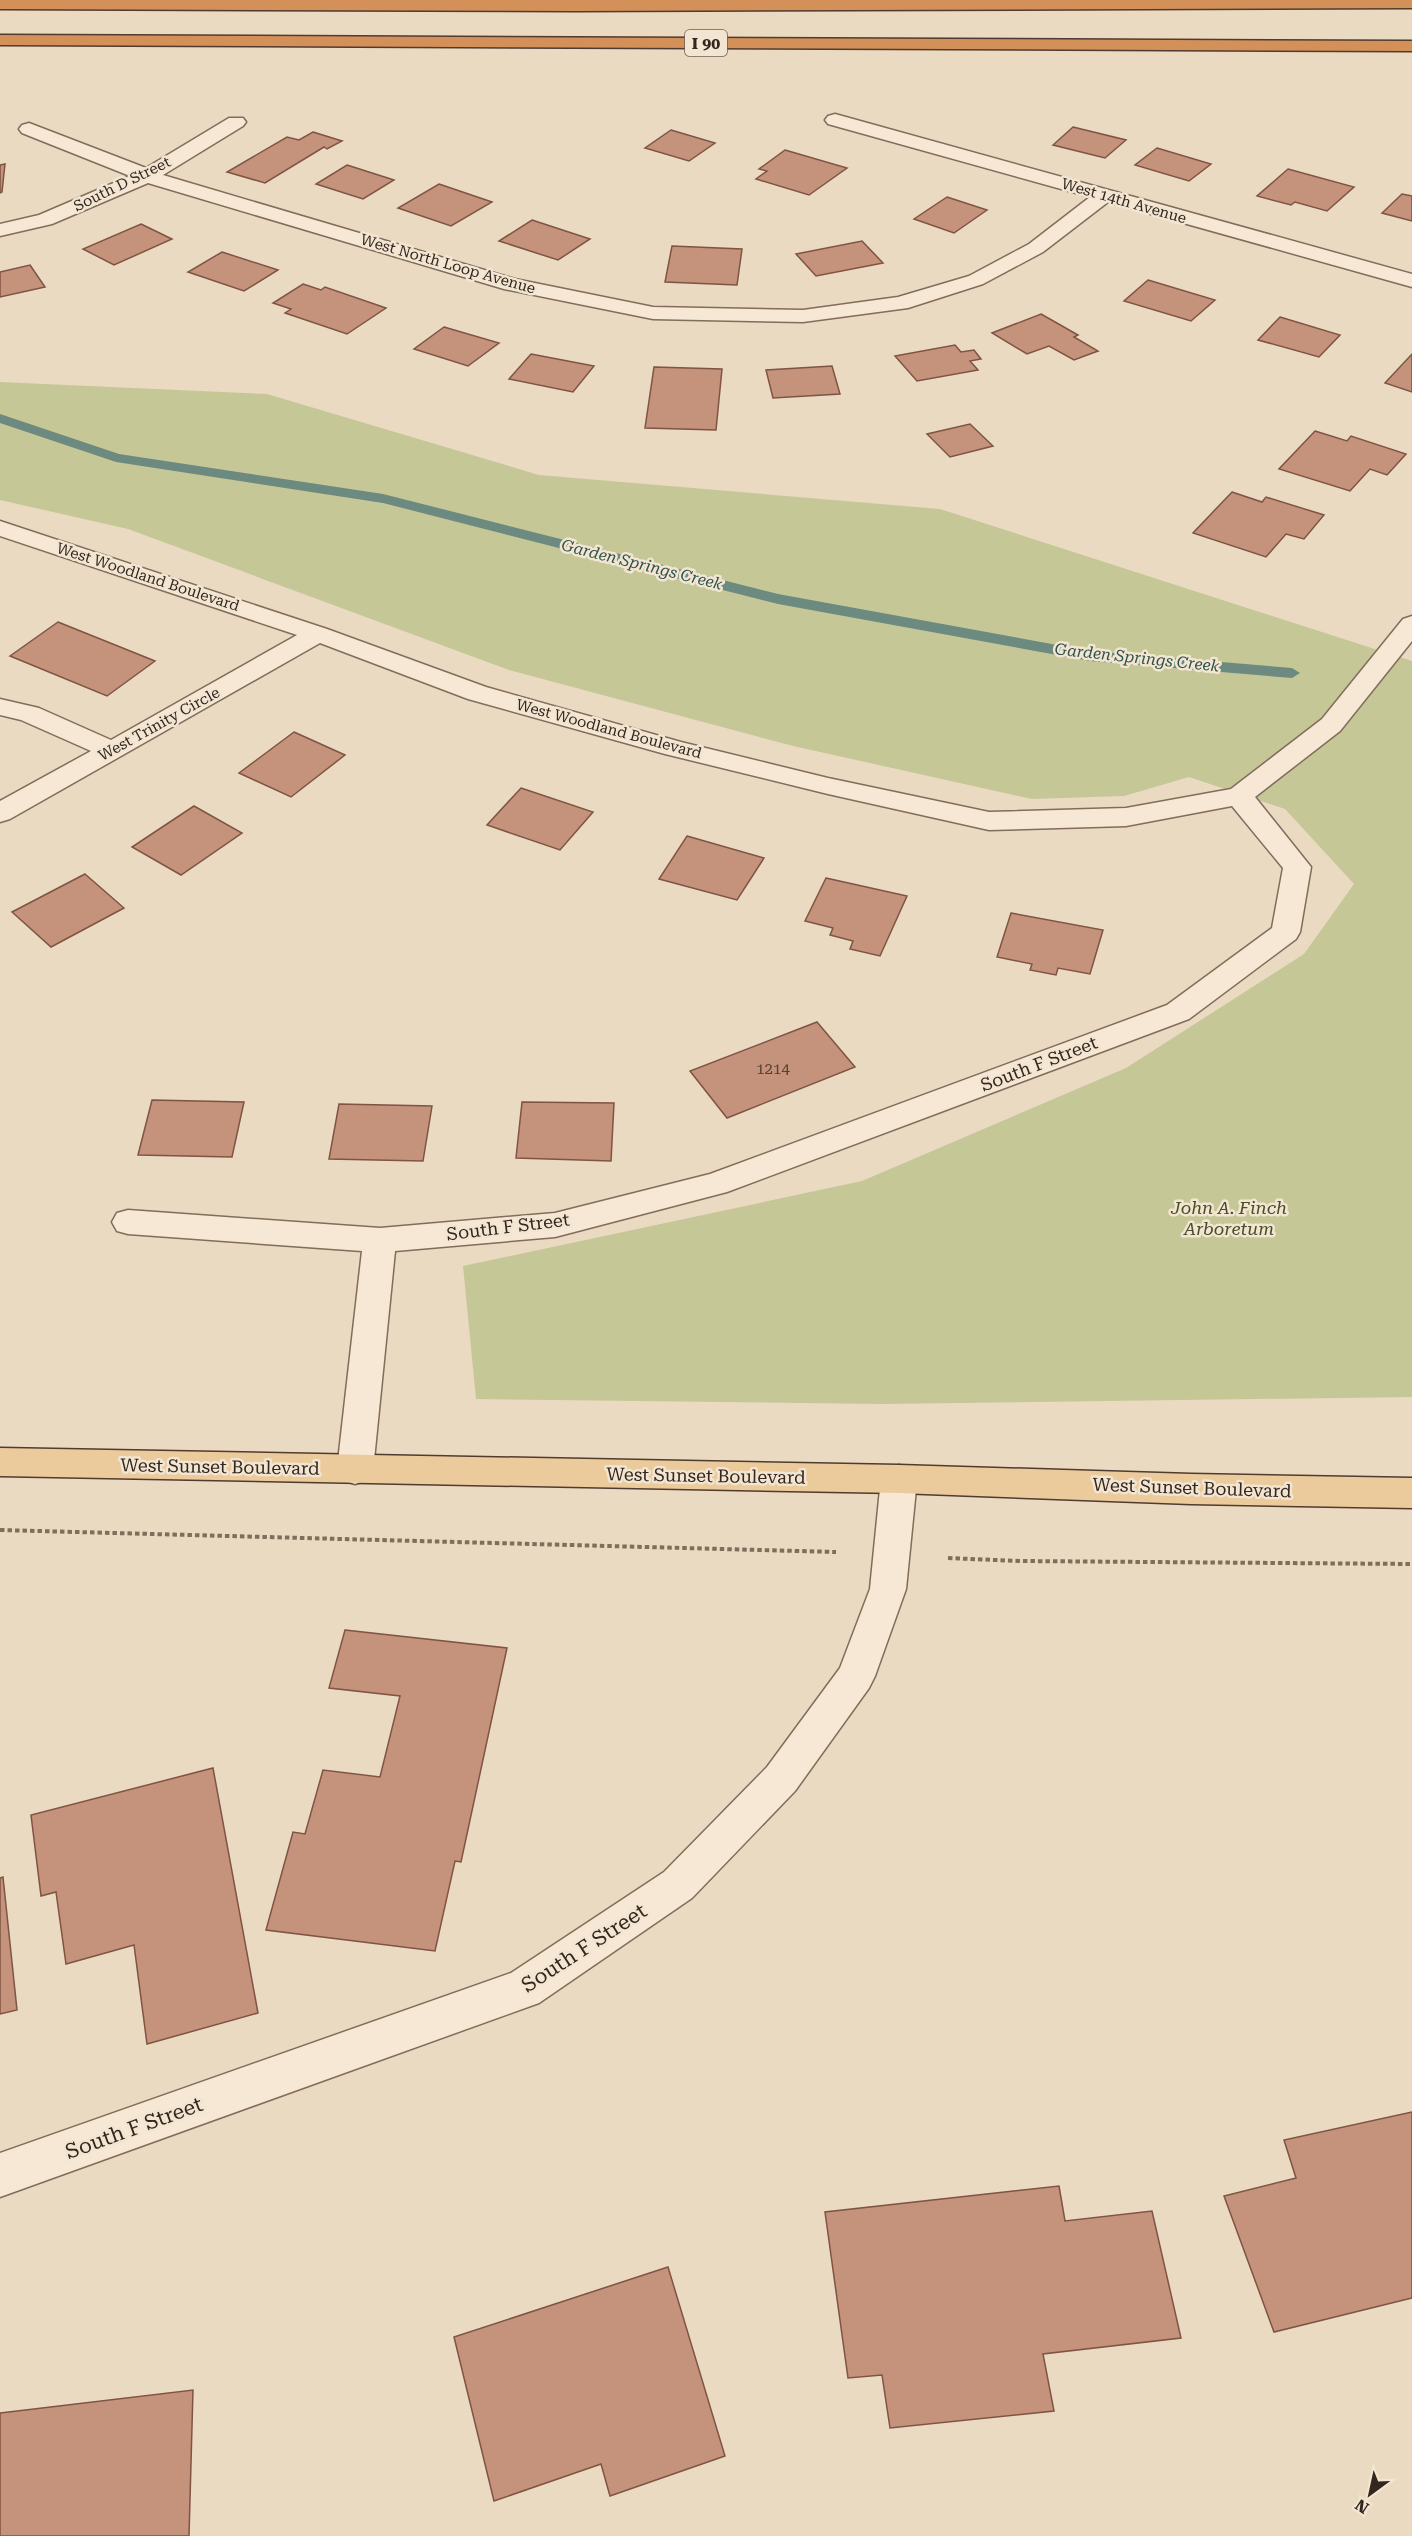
<svg xmlns="http://www.w3.org/2000/svg" width="1412" height="2536" viewBox="0 0 1412 2536" font-family="'Roboto Serif',serif">
<rect width="100%" height="100%" fill="#eadac2"/>
<polygon fill="#c6c797" points="0,382 267,394 539,475 940,509 1412,661 1412,1397 882,1404 476,1399 463,1266 862,1181 1126,1068 1304,954 1354,884 1285,809 1189,777 1124,796 1032,799 793,746 509,670 128,529 0,500"/>
<g fill="none" stroke-linecap="round" stroke-linejoin="round">
<polygon fill="#6c8a7f" fill-rule="evenodd" points="0,414 119,454 383,494 778,594 1090,651 1292,668 1300,673 1292,678 1090,661 778,604 383,503 116,462 0,423"/>
</g>
<g fill="#c5927b" stroke="#7f5443" stroke-width="1.5">
<polygon points="1073,127 1126,140 1105,158 1053,145"/>
<polygon points="671,130 715,143 689,161 645,148"/>
<polygon points="313,132 342,141 327,149 324,147 265,183 227,172 287,137 299,140"/>
<polygon points="1157,148 1211,164 1189,181 1135,165"/>
<polygon points="785,150 847,168 809,195 756,179 767,171 759,169"/>
<polygon points="5,164 2,192 0,193 0,165"/>
<polygon points="347,165 394,180 363,199 316,184"/>
<polygon points="1288,169 1354,187 1327,211 1295,202 1291,205 1257,196"/>
<polygon points="439,184 492,202 451,226 398,208"/>
<polygon points="1402,194 1412,196 1412,221 1382,213"/>
<polygon points="947,197 987,210 954,233 914,219"/>
<polygon points="532,220 590,239 558,260 499,241"/>
<polygon points="141,224 172,239 114,265 83,249"/>
<polygon points="862,241 883,263 816,276 796,254"/>
<polygon points="672,246 742,249 737,285 665,282"/>
<polygon points="222,252 278,270 244,291 188,272"/>
<polygon points="30,265 45,287 0,297 0,272"/>
<polygon points="1148,280 1215,300 1191,321 1124,301"/>
<polygon points="303,284 321,290 325,287 386,308 347,334 285,313 291,309 273,303"/>
<polygon points="1041,314 1078,335 1074,337 1098,351 1074,360 1049,346 1027,354 992,333"/>
<polygon points="1280,317 1340,335 1319,357 1258,340"/>
<polygon points="444,327 499,343 468,366 414,349"/>
<polygon points="955,345 961,352 974,350 981,359 970,361 978,370 917,381 895,356"/>
<polygon points="531,354 594,366 573,392 509,379"/>
<polygon points="1412,354 1412,392 1385,383"/>
<polygon points="832,366 840,394 773,398 766,370"/>
<polygon points="654,367 722,369 716,430 645,428"/>
<polygon points="970,424 993,446 950,457 927,434"/>
<polygon points="1315,431 1347,441 1351,436 1406,454 1387,475 1370,469 1350,491 1279,469"/>
<polygon points="1232,492 1262,502 1266,497 1324,515 1304,539 1286,534 1266,557 1193,533"/>
<polygon points="58,622 155,661 107,696 10,656"/>
<polygon points="294,732 345,755 291,797 239,773"/>
<polygon points="521,788 593,812 560,850 487,825"/>
<polygon points="194,806 242,833 181,875 132,847"/>
<polygon points="687,836 764,858 737,900 659,879"/>
<polygon points="85,874 124,908 51,947 12,912"/>
<polygon points="826,878 907,896 880,956 850,949 853,941 830,935 833,928 805,921"/>
<polygon points="1011,913 1103,930 1090,974 1058,968 1056,975 1030,970 1032,964 997,957"/>
<polygon points="817,1022 855,1067 727,1118 690,1071"/>
<polygon points="152,1100 244,1102 232,1157 138,1155"/>
<polygon points="522,1102 614,1103 611,1161 516,1158"/>
<polygon points="339,1104 432,1106 423,1161 329,1159"/>
<polygon points="345,1630 507,1648 461,1862 455,1861 435,1951 266,1930 293,1832 305,1834 323,1770 380,1777 400,1696 329,1688"/>
<polygon points="213,1768 258,2013 147,2044 134,1945 66,1964 56,1892 41,1896 31,1815"/>
<polygon points="3,1877 17,2010 0,2014 0,1878"/>
<polygon points="1412,2112 1412,2298 1274,2332 1224,2196 1296,2178 1284,2140"/>
<polygon points="1059,2186 1065,2221 1152,2211 1181,2338 1043,2354 1054,2411 890,2428 882,2375 848,2378 825,2212"/>
<polygon points="668,2267 725,2456 610,2496 601,2464 494,2501 454,2337"/>
<polygon points="193,2390 189,2536 0,2536 0,2413"/>
</g>
<g fill="none" stroke-linecap="round" stroke-linejoin="round">
<g stroke="#826c5b" stroke-width="3">
<g id="minor">
<polygon points="835,114 1412,274 1412,287 1108,202 1043,252 983,284 908,308 803,322 653,319 504,289 148,183 52,224 0,236 0,224 39,215 130,176 22,133 19,129 22,125 29,123 146,168 229,118 243,118 246,122 243,126 163,175 515,279 653,307 803,310 898,297 969,276 1029,244 1090,197 828,124 825,120 828,116"/>
<polygon points="0,521 327,629 486,687 681,742 828,778 989,812 1126,808 1231,789 1322,719 1403,619 1412,616 1412,641 1340,731 1255,797 1311,867 1300,932 1296,939 1189,1019 727,1192 555,1237 395,1251 373,1470 368,1480 355,1484 342,1480 337,1470 362,1251 128,1234 117,1231 112,1222 117,1213 128,1210 380,1228 555,1213 710,1174 1167,1005 1272,928 1283,868 1232,806 1126,826 989,830 828,794 665,754 468,699 320,643 10,819 0,822 0,801 91,751 21,720 0,715 0,699 39,708 111,740 297,635 0,536"/>
<polygon points="899,1465 912,1469 917,1479 906,1589 875,1676 869,1688 795,1791 692,1898 539,2003 0,2197 0,2153 511,1973 664,1872 767,1767 840,1668 870,1589 881,1479 886,1469"/>
</g>
</g>
<g stroke="#503b2f" stroke-width="3">
<polygon id="primary" points="0,1448 899,1465 1191,1474 1412,1478 1412,1508 1191,1504 899,1493 0,1476"/>
</g>
<g stroke="#503b2f" stroke-width="3">
<g id="motorway">
<polygon points="0,0 1412,0 1412,8 575,11 0,9"/>
<polygon points="0,35 1412,41 1412,51 0,45"/>
</g>
</g>
<g stroke="#826c5b" stroke-width="4" stroke-dasharray="4.5 3" stroke-linecap="butt">
<polyline points="0,1530 836,1552"/>
<polyline points="948,1558 1019,1561 1412,1564"/>
</g>
<use href="#minor" fill="#f6e8d4" fill-rule="evenodd"/>
<use href="#primary" fill="#ebca9c" fill-rule="evenodd"/>
<use href="#motorway" fill="#d39159" fill-rule="evenodd"/>
</g>
<g text-anchor="middle" stroke-width="5" stroke-linejoin="round" paint-order="stroke">
<g font-size="15" fill="#33261e" stroke="#f2e5d1">
<text transform="translate(122 184) rotate(-26)" y="5">South D Street</text>
<text transform="translate(1124 201) rotate(16)" y="5">West 14th Avenue</text>
<text transform="translate(448 264) rotate(16)" y="5">West North Loop Avenue</text>
<text transform="translate(148 577) rotate(18)" y="5">West Woodland Boulevard</text>
<text transform="translate(159 724) rotate(-29)" y="5">West Trinity Circle</text>
<text transform="translate(609 729) rotate(15)" y="5">West Woodland Boulevard</text>
</g>
<g font-size="15" fill="#584135">
<text x="773" y="1074">1214</text>
</g>
<rect fill="#f2e5d1" stroke="#6c5f54" stroke-width="1.5" x="685" y="30" width="42" height="26" rx="4.5"/>
<g font-size="16" font-weight="bold" fill="#33261e">
<text x="706" y="49">I 90</text>
</g>
<g font-size="16" font-style="italic" fill="#2e524c" stroke="#f2e5d1">
<text transform="translate(642 564) rotate(14)" y="6">Garden Springs Creek</text>
<text transform="translate(1137 657) rotate(6)" y="6">Garden Springs Creek</text>
</g>
<g font-size="18" fill="#33261e" stroke="#f2e5d1">
<text transform="translate(1039 1064) rotate(-21)" y="6">South F Street</text>
<text transform="translate(508 1227) rotate(-7)" y="6">South F Street</text>
<text transform="translate(220 1467) rotate(1)" y="6">West Sunset Boulevard</text>
<text transform="translate(706 1476) rotate(1)" y="6">West Sunset Boulevard</text>
<text transform="translate(1192 1488) rotate(2)" y="6">West Sunset Boulevard</text>
</g>
<g font-size="18" font-style="italic" fill="#484e26" stroke="#f2e5d1">
<text x="1229" y="1214">John A. Finch<tspan x="1229" dy="21">Arboretum</tspan></text>
</g>
<g font-size="21" fill="#33261e" stroke="#f2e5d1">
<text transform="translate(584 1948) rotate(-33)" y="7">South F Street</text>
<text transform="translate(134 2128) rotate(-20)" y="7">South F Street</text>
</g>
</g>
<g transform="translate(1370 2494) rotate(213)" stroke="#f2e5d1" stroke-width="4.5" paint-order="stroke">
<path d="M0-4.5L10 22L0 15L-10 22Z" fill="#33261e"/>
<text y="-9" font-size="16" font-weight="bold" text-anchor="middle" fill="#33261e">N</text>
</g>
</svg>
